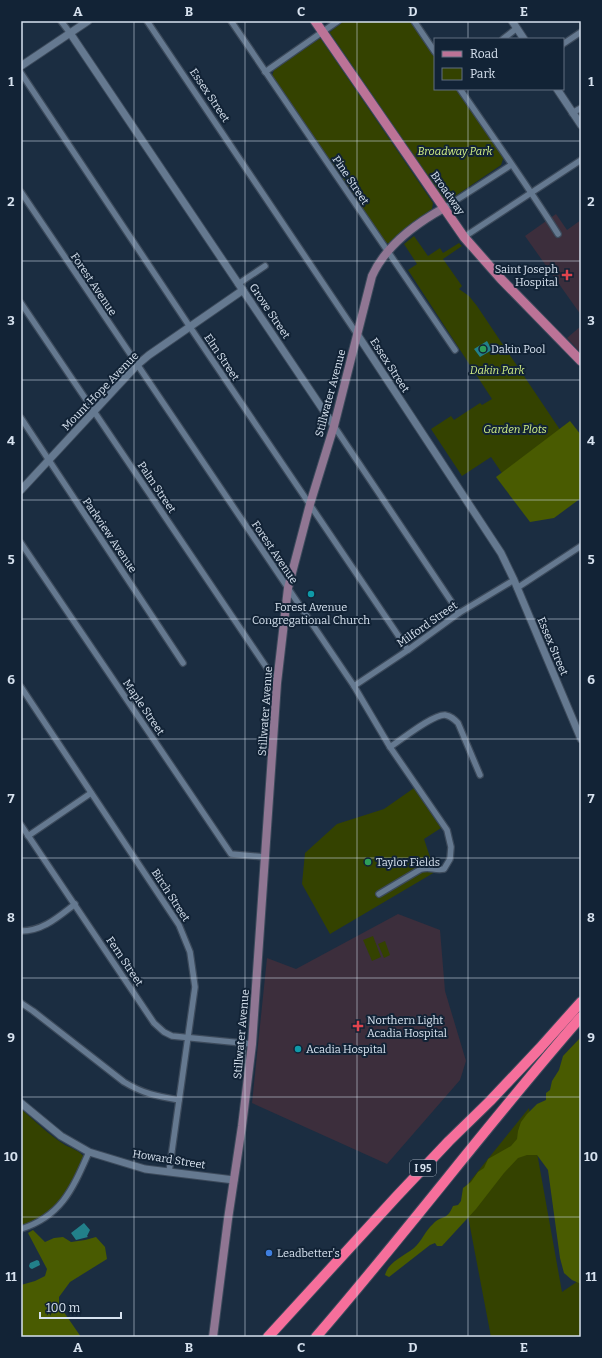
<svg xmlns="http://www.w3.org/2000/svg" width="602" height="1358" viewBox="0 0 602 1358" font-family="Bitter,serif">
<rect width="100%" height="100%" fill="#1b2d41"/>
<g fill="#3c2e3c">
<polygon points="556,214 567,230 581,220 581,315 525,236"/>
<polygon points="581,326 581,353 567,338"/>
<polygon points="398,914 440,930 445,991 466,1061 460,1080 387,1164 252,1103 267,958 296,969"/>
</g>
<g fill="#344200">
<polygon points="344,21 410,21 435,57 435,89 457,89 503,156 503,159 501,165 451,199 445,201 330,33 330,32"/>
<polygon points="319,39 321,39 433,203 432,209 429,211 407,227 389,243 387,243 384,240 292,107 289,100 272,76 274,70"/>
<polygon points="414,236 428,256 440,248 443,253 459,243 462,246 443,259 462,286 459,289 469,296 477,306 581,461 525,507 491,457 462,476 431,429 451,416 454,420 480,403 482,405 492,399 408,270 417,264 404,244"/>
<polygon points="414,788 441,828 424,839 435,872 330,934 302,884 305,853 337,824 384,809"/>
<polygon points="373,936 381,957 372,961 363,940"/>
<polygon points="385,941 390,955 384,958 378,944"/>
<polygon points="529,1108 562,1292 581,1279 581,1337 491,1337 463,1190"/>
<path d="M21,1109C35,1121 49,1135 65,1145C71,1148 80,1151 84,1157C82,1164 77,1173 73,1180C60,1203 47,1217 21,1226Z"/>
</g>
<g fill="#495b01">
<polygon points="570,421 581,435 581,498 554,518 530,522 496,477"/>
<path d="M581,1037V1284L572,1280L564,1273L560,1258L548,1170L537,1155H527L518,1158L504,1173L476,1209L442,1246H437L435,1243L430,1245L389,1277L385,1275C388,1262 404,1256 414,1248C422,1241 425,1231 433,1224C441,1215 447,1221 453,1206L458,1205L461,1201L463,1188L471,1182L478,1172L484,1168L488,1159L511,1146L517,1139L518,1131L521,1122L527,1114L537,1104L546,1100V1093L550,1090L552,1081L559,1070L563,1056Z"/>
<polygon points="33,1230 45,1242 54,1238 63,1237 71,1242 85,1240 96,1237 105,1247 107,1259 70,1282 59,1297 59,1305 81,1337 21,1337 21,1285 35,1281 45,1276 47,1269 28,1233"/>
</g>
<g fill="#22808a">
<polygon points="487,341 492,350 480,357 474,349"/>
<polygon points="84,1223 90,1230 87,1236 88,1237 76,1240 71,1233"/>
<polygon points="37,1260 39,1261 40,1265 32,1269 30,1268 29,1266 30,1263"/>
</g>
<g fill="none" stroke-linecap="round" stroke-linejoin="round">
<g stroke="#3c4a5b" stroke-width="8">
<g id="minor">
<polyline points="61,21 70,33"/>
<polyline points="147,21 357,334"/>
<polyline points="231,21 455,350"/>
<polyline points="414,21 435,52"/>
<polyline points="503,39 517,28"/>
<polyline points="563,44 581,32"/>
<polyline points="265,72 338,21"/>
<polyline points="21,73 190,327 408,650"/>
<path d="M460,89C493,137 527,185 558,234"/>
<polyline points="572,113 581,108"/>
<path d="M21,192L354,686L390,747L447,830L451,847L450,859L444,869C434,871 431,866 421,869L379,894"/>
<polyline points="444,208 511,165"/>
<polyline points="464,237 581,160"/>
<polyline points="238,284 265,266"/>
<polyline points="21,303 277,683"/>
<polyline points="21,418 183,663"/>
<polyline points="334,426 459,613"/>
<polyline points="21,543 231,854 265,857"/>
<polyline points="517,588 581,546"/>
<polyline points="354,686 408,650 459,613 514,580"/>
<polyline points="21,687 179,925 190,952 195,987 169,1172"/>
<path d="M390,747C401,740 433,714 445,715C451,716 454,719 458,723L480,775"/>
<polyline points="21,825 154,1023 164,1032 172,1036 252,1044"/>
<polyline points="28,836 91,793"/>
<path d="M21,931C43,931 58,917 75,904"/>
<path d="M21,1003L33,1011L124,1082C144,1094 156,1096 179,1100"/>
<path d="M21,1229C62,1216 73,1188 89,1152"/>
</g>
</g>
<g stroke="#3c4a5b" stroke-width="9">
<g id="tertiary">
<polyline points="512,21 524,39"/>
<polyline points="70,33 334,426"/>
<polyline points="21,66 88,21"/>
<polyline points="557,89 581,125"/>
<polyline points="357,334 501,553 514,580 581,739"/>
<polyline points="21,490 137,365 149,355 243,290"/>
<polyline points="21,1103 61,1136 89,1152 145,1169 234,1180"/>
</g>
</g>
<g stroke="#3c4a5b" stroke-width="10">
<path id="secondary" d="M213,1337L228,1219L242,1126L252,1044L277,683L288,588L310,504L334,426L372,276C386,245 415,224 444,208"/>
</g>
<g stroke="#3c4a5b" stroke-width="11">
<polyline id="primary" points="315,21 464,237 501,279 581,361"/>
</g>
<g stroke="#3c4a5b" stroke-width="12">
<g id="motorway">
<polyline points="268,1337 397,1196 449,1141 490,1101 540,1048 581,1002"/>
<path d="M316,1337C407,1232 490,1121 581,1017"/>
</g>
</g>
<use href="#minor" stroke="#657990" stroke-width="5.5"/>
<use href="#tertiary" stroke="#657990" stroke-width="7"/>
<use href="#secondary" stroke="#907693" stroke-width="8"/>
<use href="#primary" stroke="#bc7397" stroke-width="9"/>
<use href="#motorway" stroke="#f66f9b" stroke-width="10"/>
</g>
<path fill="none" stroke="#d7e2ef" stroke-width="1" stroke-opacity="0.55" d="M134,21V1337M245,21V1337M357,21V1337M468,21V39M468,89V1337M21,141H581M21,261H581M21,380H581M21,500H581M21,619H581M21,739H581M21,858H581M21,978H581M21,1097H581M21,1217H581"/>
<g fill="#e0444e" stroke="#122336" stroke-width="1.5">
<path d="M565 269h4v4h4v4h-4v4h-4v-4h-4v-4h4z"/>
<path d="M356 1020h4v4h4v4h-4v4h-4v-4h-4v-4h4z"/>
</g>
<g fill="#2e9e5b" stroke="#122336" stroke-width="1.5">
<circle cx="483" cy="349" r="4"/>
<circle cx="368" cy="862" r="4"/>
</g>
<g fill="#0f9aa8" stroke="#122336" stroke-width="1.5">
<circle cx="311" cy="594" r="4"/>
<circle cx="298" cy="1049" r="4"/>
</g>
<circle fill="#3f7fe0" stroke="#122336" stroke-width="1.5" cx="269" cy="1253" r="4"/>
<g text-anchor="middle" stroke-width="4" stroke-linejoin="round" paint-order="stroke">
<rect fill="#122336" stroke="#9ca9b8" stroke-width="1" x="410" y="1160" width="26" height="16" rx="3"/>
<g font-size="10" font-weight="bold" fill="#d7e2ef">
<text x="423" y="1172">I 95</text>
</g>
<g font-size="11" fill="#d7e2ef" stroke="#122336">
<text transform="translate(210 95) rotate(56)" y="4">Essex Street</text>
<text transform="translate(351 180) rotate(56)" y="4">Pine Street</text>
<text transform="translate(448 193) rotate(55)" y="4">Broadway</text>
<text transform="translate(94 284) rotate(56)" y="4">Forest Avenue</text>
<text transform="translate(270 311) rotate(56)" y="4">Grove Street</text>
<text transform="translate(222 357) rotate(56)" y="4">Elm Street</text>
<text transform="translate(390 365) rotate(57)" y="4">Essex Street</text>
<text transform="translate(100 391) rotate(-46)" y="4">Mount Hope Avenue</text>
<text transform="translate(330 393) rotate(-75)" y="4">Stillwater Avenue</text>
<text transform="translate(157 487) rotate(56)" y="4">Palm Street</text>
<text transform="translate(110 535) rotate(56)" y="4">Parkview Avenue</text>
<text transform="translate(275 552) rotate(56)" y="4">Forest Avenue</text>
<text transform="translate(427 624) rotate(-35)" y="4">Milford Street</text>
<text transform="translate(553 646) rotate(67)" y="4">Essex Street</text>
<text transform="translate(144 707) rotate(56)" y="4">Maple Street</text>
<text transform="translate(265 711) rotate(-86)" y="4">Stillwater Avenue</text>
<text transform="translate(171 895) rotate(57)" y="4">Birch Street</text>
<text transform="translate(125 961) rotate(56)" y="4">Fern Street</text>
<text transform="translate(241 1034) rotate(-85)" y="4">Stillwater Avenue</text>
<text transform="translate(169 1159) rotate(9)" y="4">Howard Street</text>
</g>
<g font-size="11" font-style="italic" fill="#d2f086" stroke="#122336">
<text x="455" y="155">Broadway Park</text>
<text x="497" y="374">Dakin Park</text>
<text x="515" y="433">Garden Plots</text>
</g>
<g font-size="11" fill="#d7e2ef" stroke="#122336" text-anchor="start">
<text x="558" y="273" text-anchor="end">Saint Joseph<tspan x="558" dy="13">Hospital</tspan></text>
<text x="491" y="353">Dakin Pool</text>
<text x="311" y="611" text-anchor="middle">Forest Avenue<tspan x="311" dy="13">Congregational Church</tspan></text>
<text x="376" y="866">Taylor Fields</text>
<text x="367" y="1024">Northern Light<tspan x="367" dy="13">Acadia Hospital</tspan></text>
<text x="306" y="1053">Acadia Hospital</text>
<text x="277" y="1257">Leadbetter's</text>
</g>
</g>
<rect width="602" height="1358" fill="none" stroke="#122336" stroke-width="44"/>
<rect x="434" y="38" width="130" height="52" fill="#122336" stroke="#616f80"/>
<rect x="442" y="51" width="20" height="6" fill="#bc7397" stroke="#616f80"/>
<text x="470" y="58" font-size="12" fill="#d7e2ef">Road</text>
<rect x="442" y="68" width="20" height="12" fill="#344200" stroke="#616f80"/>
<text x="470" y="78" font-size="12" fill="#d7e2ef">Park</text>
<path d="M40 1312v6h81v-6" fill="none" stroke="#d7e2ef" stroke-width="2"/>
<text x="46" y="1312" font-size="12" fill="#d7e2ef" stroke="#122336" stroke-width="3" paint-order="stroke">100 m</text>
<rect x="22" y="22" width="558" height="1314" fill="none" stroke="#d7e2ef" stroke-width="1.5"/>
<g font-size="13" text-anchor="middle" font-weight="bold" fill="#d7e2ef">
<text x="78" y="16">A</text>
<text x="189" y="16">B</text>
<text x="301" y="16">C</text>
<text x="413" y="16">D</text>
<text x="524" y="16">E</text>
<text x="11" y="86">1</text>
<text x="591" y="86">1</text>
<text x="11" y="206">2</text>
<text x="591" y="206">2</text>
<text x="11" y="325">3</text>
<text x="591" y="325">3</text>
<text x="11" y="445">4</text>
<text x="591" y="445">4</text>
<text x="11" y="564">5</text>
<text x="591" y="564">5</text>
<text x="11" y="684">6</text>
<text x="591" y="684">6</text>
<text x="11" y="803">7</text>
<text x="591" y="803">7</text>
<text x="11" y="922">8</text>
<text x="591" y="922">8</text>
<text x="11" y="1042">9</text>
<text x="591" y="1042">9</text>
<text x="11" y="1161">10</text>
<text x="591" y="1161">10</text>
<text x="11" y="1281">11</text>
<text x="591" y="1281">11</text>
<text x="78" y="1352">A</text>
<text x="189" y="1352">B</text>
<text x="301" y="1352">C</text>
<text x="413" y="1352">D</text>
<text x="524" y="1352">E</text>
</g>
</svg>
